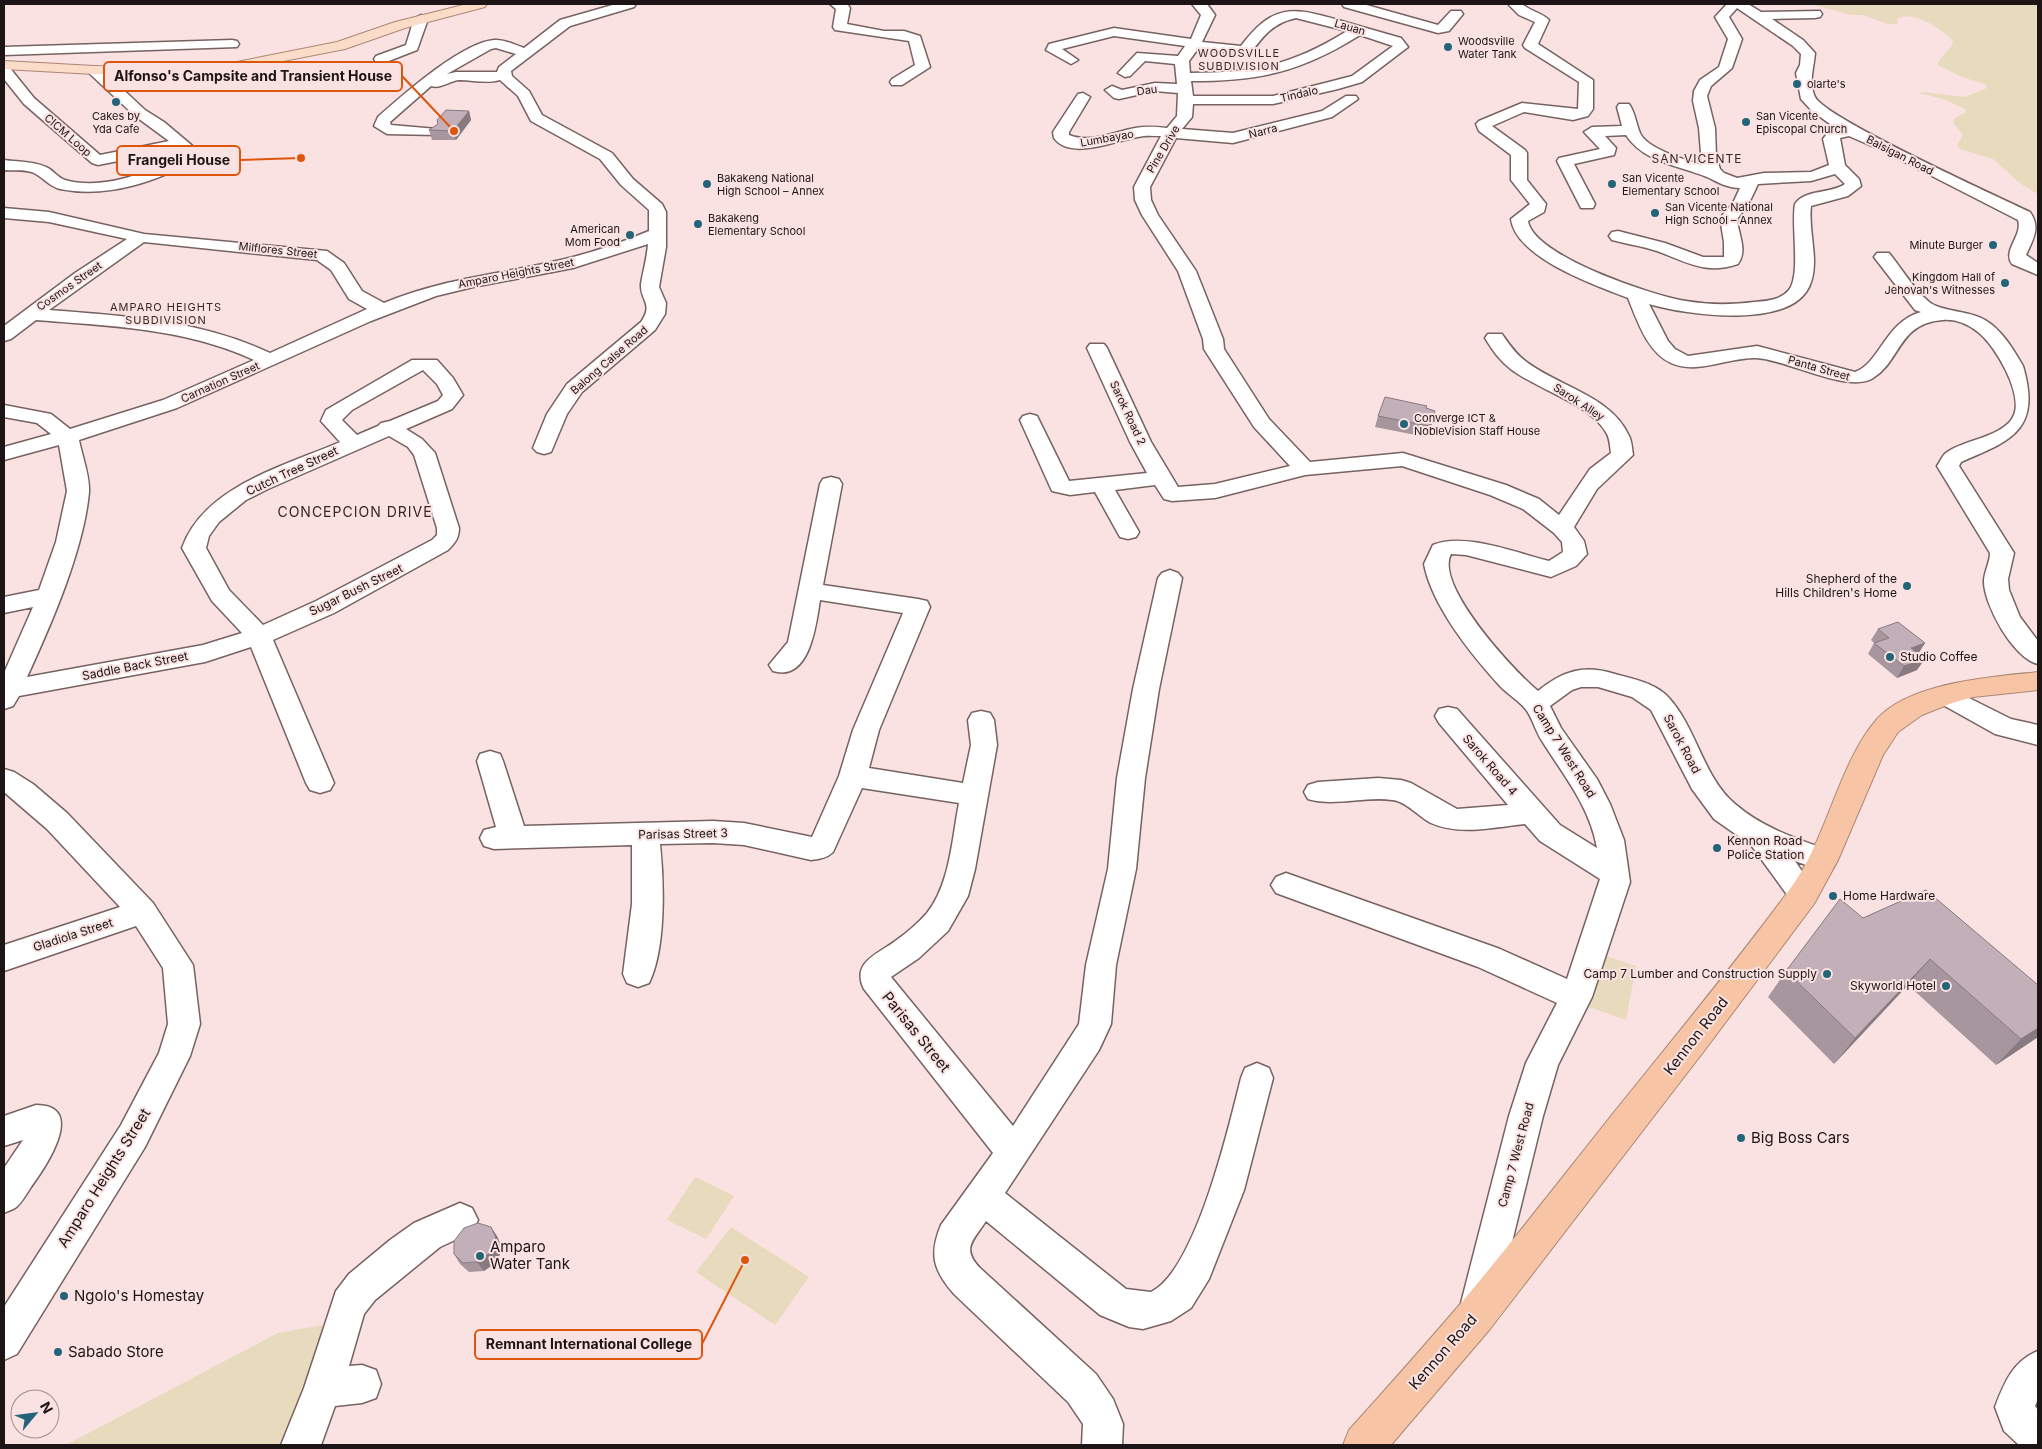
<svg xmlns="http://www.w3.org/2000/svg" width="2042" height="1449" viewBox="0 0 2042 1449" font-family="Inter,sans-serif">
<rect width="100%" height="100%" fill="#f9e2e1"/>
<g fill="#e8dabc">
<path d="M1811,4H2038V194L2022,185L1993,159L1960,149L1957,145L1963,135L1953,123L1955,118L1966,112L1965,109L1943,99L1919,93L1923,92L1965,97L1987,88L1985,84L1962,77L1938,65C1939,55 1951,52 1953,41C1942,30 1914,9 1897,19L1898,24H1887L1864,15H1851Z"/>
<polygon points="1597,953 1636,966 1626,1020 1586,1006"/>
<polygon points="695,1177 734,1196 706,1239 667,1220"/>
<polygon points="731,1227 809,1277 775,1325 696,1272"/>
<polygon points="334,1323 331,1361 300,1445 66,1445 278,1333"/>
</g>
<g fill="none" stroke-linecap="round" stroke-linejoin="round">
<g stroke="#766261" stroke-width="3">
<g id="minor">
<path d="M616,4H636L634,7L570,26L511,71L512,76L529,91L542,115L612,153L633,179L662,204L666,212V247L659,287L666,303L665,314L655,330L582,392L567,414L551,452L544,454L537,452L533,448L547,414L567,384L641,322C654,303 640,301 641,284C643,271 647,258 648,244L573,268L473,287L436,296L371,321L177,408L79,440C82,456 90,476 89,492C84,549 51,625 27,677L203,645L242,633L212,601L182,548C204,486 285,466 340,442L321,421L326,410L412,360H437L453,378L463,395L452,409L406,429L422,439L435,453L459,528C459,538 455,543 448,550L334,613L273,640L334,783L330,790L320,793L310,790L306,783L251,647L205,662L19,696L13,706L4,709V673L33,607L4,613V597L39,590L56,542L67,491L59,445L4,460V447L51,434L37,423L4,417V405L51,414L70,429L163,400L254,360C185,328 110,326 36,320L11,339L4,341V326L75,273L127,239L49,222L4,218V208L49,212L144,234L327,251L344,263L362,291L384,303C440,280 488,276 547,263C582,256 616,245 649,231V210L621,185L600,159L531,121L518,96L500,80C486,84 473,80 459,80C449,81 441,89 431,86L390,122L391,125L437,129L440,132L437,135L387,134L374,126L378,117C403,95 461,43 494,40C504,39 515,45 524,48L560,20ZM496,48L516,54L499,67L497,72H456L447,74L491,49ZM144,242L317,260L331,270L349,299L367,309L270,353C200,320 125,316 49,310ZM423,370L437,384L443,395L438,401L390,421L381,423L378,426L357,435L342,420L352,410ZM389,436L408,447L414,455L437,528V535L432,540L316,601L263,625L229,590L206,548L209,536L219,522L246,500L268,489Z"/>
<polygon points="830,4 848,5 850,8 847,24 884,31 904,31 920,36 930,67 902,85 892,85 890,82 892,79 915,65 909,41 835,30 833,27 836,9"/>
<path d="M1192,4H1207L1215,15L1202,42L1241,46C1272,5 1291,6 1338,20C1359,26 1380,32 1401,38L1408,47L1362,82L1338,89L1273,104H1193L1192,117L1182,129L1233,133L1322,111L1346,96H1356L1358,99L1332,117L1233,143L1176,138L1150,187L1151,200L1158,215L1196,271L1223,339L1224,349L1269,419L1310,462L1403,453L1506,485L1539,499L1559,515L1590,469L1611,453C1610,447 1610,440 1607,434C1592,405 1539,390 1512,370C1500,361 1493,351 1485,338L1488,334H1502C1509,344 1514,352 1524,360C1556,386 1611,395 1629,436C1632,442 1632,449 1633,455L1597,489L1574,527L1584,541L1587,554L1576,566L1551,577L1466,555L1451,554C1434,585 1514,671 1538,691C1563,671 1583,664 1615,674C1633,679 1656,683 1669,698C1697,729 1703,777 1735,804C1764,829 1798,839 1833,852L1837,860L1833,868L1823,871L1795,861L1818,895L1813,903L1803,907L1793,903L1751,845L1714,819L1692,789L1651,710L1632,697L1598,687H1581L1572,690L1550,706L1561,728L1597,779L1610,804L1624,840L1630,882L1592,997L1558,1065L1543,1116L1496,1307L1491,1320L1478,1325L1465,1320L1460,1307L1509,1116L1526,1063L1557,1003L1478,967L1276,893L1271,885L1276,877L1286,873L1500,949L1567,979L1600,879L1540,841L1525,824C1494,827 1460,836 1431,823C1419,817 1406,801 1392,800C1365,796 1334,807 1308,799L1304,792L1308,785L1318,782L1378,778L1401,780L1411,783L1457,809L1508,805L1439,723L1435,716L1439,709L1448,707L1457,709L1560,825L1597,848C1590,807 1564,776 1542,741C1536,732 1533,720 1527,711C1520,701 1508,695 1499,685C1471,654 1432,606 1424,564L1433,545C1464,532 1516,553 1549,561L1563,552L1562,542L1554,533L1523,509L1490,495L1402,466L1305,475L1215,498L1172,501L1164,499L1155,485L1115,490L1139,532L1136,537L1128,539L1120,537L1095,492L1070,495L1052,491L1020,420L1023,416L1030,414L1037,416L1069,481L1147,473L1130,442L1087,348L1090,344H1104L1107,348L1151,442L1178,487L1215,484L1290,466L1254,427L1204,349L1203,339L1178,271L1142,215L1135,200L1134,187L1161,136C1153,136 1146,135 1138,137C1117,140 1070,161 1054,138L1053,132L1078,94L1083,93L1090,97L1069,132V135C1091,144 1114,132 1135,128C1146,126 1157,127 1167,128L1177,116L1178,93L1155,91L1119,99L1114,98L1105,90L1112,86L1122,90L1155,83L1177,84L1175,64L1145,61L1130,76L1125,77L1118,73L1137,53L1178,56L1185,46L1114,36L1062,49L1078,60L1071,64L1046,50L1049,44L1114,28L1191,39L1201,15ZM1296,18L1347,31C1292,65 1255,73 1190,73L1189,61L1197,50L1250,54C1263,36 1273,23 1296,18ZM1360,35L1393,46L1352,76L1329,82L1273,96H1193L1191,81C1260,81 1301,72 1360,35Z"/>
<polygon points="1342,4 1363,4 1438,25 1451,11 1461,11 1463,14 1449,31 1438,33 1344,7"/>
<path d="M1508,4H1522C1530,11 1542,13 1549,20L1538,44L1593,80V109L1588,116L1573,120L1524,112L1492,126L1525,150L1527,153V180L1546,204L1544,212L1528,221C1533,256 1653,296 1686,301C1709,305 1731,305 1754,302C1766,301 1781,300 1789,290C1801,275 1791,226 1795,204C1805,189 1831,194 1845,184L1835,174L1811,181L1758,184L1748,205L1737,219C1738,234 1748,250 1738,264C1705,275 1687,262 1657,251C1642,246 1627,244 1612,240L1609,236L1612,232L1618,231L1665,243L1703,257H1724V242L1720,218L1733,203L1740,188C1727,188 1718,182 1707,177C1680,166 1643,162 1626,135L1605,136L1616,148L1614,155L1574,164L1595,204L1593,208H1581L1579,204L1557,161L1559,158L1600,149L1584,132L1592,127L1622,126L1617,107L1619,104H1629C1635,112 1636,124 1640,133C1647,149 1686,160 1702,165L1699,128L1693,101L1694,91L1700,80L1719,67L1728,39L1715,17L1727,4H1748L1761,12L1820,11L1822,14L1820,17L1815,18L1772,19L1803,40L1815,53C1814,68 1808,82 1815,97C1825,118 1998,197 2030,212C2041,228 2033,239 2026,255L2038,263V275L2012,264C2002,250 2023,236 2018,220L1881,150L1849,136L1840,138L1845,165L1859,179L1861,186L1848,196L1811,206C1808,231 1819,259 1811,282C1796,331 1686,315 1649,304L1668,341L1675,349L1688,356L1757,346L1855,372C1880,363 1885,322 1921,312L1915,310L1874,257L1877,253H1889C1902,269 1913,288 1928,301C1940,312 1968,310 1985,320C2002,330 2013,349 2023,366C2042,431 2010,441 1961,462L1959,466L2014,553L2008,579L2009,590L2020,617L2038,641V664C2014,659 1983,604 1984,580C1985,570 1990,562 1990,553L1937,466C1940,462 1942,456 1946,453C1962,440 2005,437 2014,415C2023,393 1995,345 1978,332C1968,324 1955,319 1943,320C1898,323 1901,361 1873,378C1848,394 1786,359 1756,358C1728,357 1698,375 1671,363C1647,352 1637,320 1628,298C1595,285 1516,258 1511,219L1530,204L1511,180V155L1479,131L1476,124L1479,121L1522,103L1578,109L1579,82L1525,48L1523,45L1535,22L1519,15ZM1737,8L1793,46L1801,54L1800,65L1796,73L1801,99L1812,111L1837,129L1829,131L1823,139L1829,165L1811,172L1764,173L1737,178L1724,173L1720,169L1716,156L1715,128L1707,96L1711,86L1732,68L1742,39L1729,17Z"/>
<polygon points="421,15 428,19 417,50 386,62 376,62 374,59 376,56 406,45 414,19"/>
<polygon points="232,40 237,41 239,44 237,47 4,55 4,47"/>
<path d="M4,66L9,67L34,98L100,155L169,141L135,116L89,73L87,70L89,67H99L145,110L164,122L202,154C197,161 187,165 180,168C143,186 101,197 60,189C49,186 44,178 34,173C25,169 13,171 4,170V160C18,162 33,161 46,167C53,170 57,177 65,180C103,191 151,172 184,153L178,149L98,165L92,163L24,104L4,79Z"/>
<path d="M831,477L839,479L842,484L823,585L918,599L927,601L930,607L879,730L869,768L963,783L971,745L968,720L972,713L981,711L990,713L994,720L997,745L975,869L968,896L948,931L919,958L891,977L1013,1126L1079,1024L1086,965L1108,869L1117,778L1133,689L1158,578L1162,573L1170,570L1178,573L1182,578L1159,689L1145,778L1136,869L1116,965L1111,1024L1099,1050L1005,1193L1126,1289L1151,1292C1196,1270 1229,1126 1241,1078L1245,1068L1257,1063L1269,1068L1273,1078L1244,1190L1209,1279L1191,1308L1171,1321L1143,1329L1129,1327L1100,1315L986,1221C973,1241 961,1248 980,1268L1096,1374L1113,1399L1123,1424L1122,1445H1082L1083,1424L1068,1402L954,1294C933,1270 929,1254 941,1225L993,1153L864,989C850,961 881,953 898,939C908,932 919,922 927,913C950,884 952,839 959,803L862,788L833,852C827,858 819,859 811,860L744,845L713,843L660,844C664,882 666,949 649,983L638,987L627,983L623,974L632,904V845L494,849L484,846L480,838L484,830L496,827L477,761L480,754L490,751L500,754L503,761L524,826L713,821L744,823L812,837L839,776L853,730L903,613L820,600C816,625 810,682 773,671L769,665L788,642L820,484L823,479Z"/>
<polygon points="1945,686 2011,719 2038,725 2038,745 1995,734 1936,701 1932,695 1936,689"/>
<polygon points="4,769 14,772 33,784 67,813 153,903 193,965 200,1024 190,1056 145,1147 17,1354 4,1360 4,1307 121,1125 159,1053 168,1024 163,968 136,926 4,971 4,945 120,907 47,829 4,792"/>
<path d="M36,1105C88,1105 45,1168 31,1187C27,1193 21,1204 15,1208C12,1210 7,1211 4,1213V1168L23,1140L4,1146V1116Z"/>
<polygon points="460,1203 472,1208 478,1220 472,1232 440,1247 375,1300 364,1314 349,1366 362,1365 376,1370 381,1384 376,1398 362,1403 335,1406 321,1445 281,1445 304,1388 336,1291 349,1274 390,1240 414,1223"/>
<path d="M2038,1351V1399L2035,1406L2038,1410V1445H2019L2004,1431L1995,1407C2004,1383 2013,1361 2038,1351Z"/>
</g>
</g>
<g stroke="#ab8773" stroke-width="2">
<polygon id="major" points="467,4 487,4 485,7 405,28 345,49 232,71 171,75 94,74 4,69 4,61 94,66 171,67 232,63 337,42 395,22"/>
</g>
<g stroke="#ab8773" stroke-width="2">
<path id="highway" d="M2038,672V690L1973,697L1952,703L1922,715L1898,732L1883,755L1838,860L1814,904L1704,1051L1490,1329L1391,1445H1343L1349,1430C1387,1388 1425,1345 1462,1302C1514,1240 1564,1175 1615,1111C1674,1038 1734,965 1790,889C1827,840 1838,764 1877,719C1911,682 1992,677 2038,672Z"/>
</g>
<use href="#minor" fill="#fff" fill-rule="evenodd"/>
<use href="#major" fill="#fadcc9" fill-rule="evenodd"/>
<use href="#highway" fill="#f7c5a5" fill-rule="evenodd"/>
</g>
<g fill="#a8969e">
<polygon points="469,111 471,120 456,140 432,140 429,130"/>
<polygon points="1426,408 1435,411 1433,421 1426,437 1375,427 1378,416"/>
<polygon points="1878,629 1925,643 1918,653 1917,670 1897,678 1868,654 1874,643 1871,640"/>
<polygon points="1926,890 2038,1037 1996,1065 1908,985 1834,1064 1768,997 1786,971 1863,918"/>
<polygon points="497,1236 502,1248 497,1262 484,1271 469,1272 460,1264 454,1254"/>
</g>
<g fill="#887a81">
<polygon points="469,111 471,120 456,140 453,131"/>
<polygon points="1435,411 1433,421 1426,437 1429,426"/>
<polygon points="1925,643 1918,654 1911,648"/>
<polygon points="1925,659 1917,670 1897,678 1904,666"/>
<polygon points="1930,959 1908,985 1834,1064 1855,1038"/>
<polygon points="2038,1028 2038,1037 1996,1065 2021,1039"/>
<polygon points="491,1227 497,1236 502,1248 497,1262 484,1271 477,1262"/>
</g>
<g fill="#c3afb8" stroke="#887a81">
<polygon points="446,110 469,111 453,131 429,130 438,124 437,120"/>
<polygon points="1385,397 1427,406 1426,408 1435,411 1429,426 1378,416"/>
<polygon points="1898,622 1925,643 1911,648 1925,659 1904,666 1874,643 1889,638 1878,629"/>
<polygon points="1926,890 2038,985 2038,1028 2021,1039 1930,959 1855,1038 1786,971 1840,899 1863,918"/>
<polygon points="478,1223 491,1227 496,1238 491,1252 477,1262 463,1263 454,1254 454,1241 464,1228"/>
</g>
<g fill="#236478" stroke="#f9e2e1" stroke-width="2">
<circle cx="1448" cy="47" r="5"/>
<circle cx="1797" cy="84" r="5"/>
<circle cx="116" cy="102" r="5"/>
<circle cx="1746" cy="122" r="5"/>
<circle cx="707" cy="184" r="5"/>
<circle cx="1612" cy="184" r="5"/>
<circle cx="1655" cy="213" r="5"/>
<circle cx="698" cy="224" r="5"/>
<circle cx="630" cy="235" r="5"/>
<circle cx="1993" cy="245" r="5"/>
<circle cx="2005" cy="283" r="5"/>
<circle cx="1404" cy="424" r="5"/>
<circle cx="1907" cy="586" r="5"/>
<circle cx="1890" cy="657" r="5"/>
<circle cx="1717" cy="848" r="5"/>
<circle cx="1833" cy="896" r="5"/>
<circle cx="1827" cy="974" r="5"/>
<circle cx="1946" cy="986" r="5"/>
<circle cx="1741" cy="1138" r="5"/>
<circle cx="480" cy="1256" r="5"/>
<circle cx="64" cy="1296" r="5"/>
<circle cx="58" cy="1352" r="5"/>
</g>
<g text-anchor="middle" stroke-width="4" stroke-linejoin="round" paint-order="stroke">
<g font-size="11" fill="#1d1515" stroke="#f9e2e1">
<text transform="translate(1350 27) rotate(16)" y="4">Lauan</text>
<text transform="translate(1147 90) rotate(-8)" y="4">Dau</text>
<text transform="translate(1299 94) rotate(-13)" y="4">Tindalo</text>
<text transform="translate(1263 131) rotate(-14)" y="4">Narra</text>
<text transform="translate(68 135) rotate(41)" y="4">CICM Loop</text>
<text transform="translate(1107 138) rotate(-10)" y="4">Lumbayao</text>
<text transform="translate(1163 149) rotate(-59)" y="4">Pine Drive</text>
<text transform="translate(1900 155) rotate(27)" y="4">Balsigan Road</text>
<text transform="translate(278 250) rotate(6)" y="4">Milflores Street</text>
<text transform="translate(516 273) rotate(-11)" y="4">Amparo Heights Street</text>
<text transform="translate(69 286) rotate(-35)" y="4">Cosmos Street</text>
<text transform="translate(609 360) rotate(-41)" y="4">Balong Calse Road</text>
<text transform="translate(1819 368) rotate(16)" y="4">Panta Street</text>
<text transform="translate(220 382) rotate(-24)" y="4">Carnation Street</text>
<text transform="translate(1579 402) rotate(33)" y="4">Sarok Alley</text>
<text transform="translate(1128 413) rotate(65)" y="4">Sarok Road 2</text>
</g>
<g font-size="11" fill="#1d1515" stroke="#f9e2e1" text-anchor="start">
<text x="1458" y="45">Woodsville<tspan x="1458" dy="13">Water Tank</tspan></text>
<text x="1807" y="88">olarte's</text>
<text x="116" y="120" text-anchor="middle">Cakes by<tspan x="116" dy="13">Yda Cafe</tspan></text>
<text x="1756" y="120">San Vicente<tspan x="1756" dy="13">Episcopal Church</tspan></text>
<text x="717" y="182">Bakakeng National<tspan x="717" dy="13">High School – Annex</tspan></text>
<text x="1622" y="182">San Vicente<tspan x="1622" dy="13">Elementary School</tspan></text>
<text x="1665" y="211">San Vicente National<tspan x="1665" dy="13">High School – Annex</tspan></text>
<text x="708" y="222">Bakakeng<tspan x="708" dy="13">Elementary School</tspan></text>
<text x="620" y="233" text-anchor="end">American<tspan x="620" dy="13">Mom Food</tspan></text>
<text x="1983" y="249" text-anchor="end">Minute Burger</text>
<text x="1995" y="281" text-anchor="end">Kingdom Hall of<tspan x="1995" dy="13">Jehovah's Witnesses</tspan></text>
<text x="1414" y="422">Converge ICT &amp;<tspan x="1414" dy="13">NobleVision Staff House</tspan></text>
</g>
<g font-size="11" letter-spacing="1" fill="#382726" stroke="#f9e2e1">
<text x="1239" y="57">WOODSVILLE<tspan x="1239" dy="13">SUBDIVISION</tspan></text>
<text x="166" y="311">AMPARO HEIGHTS<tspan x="166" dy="13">SUBDIVISION</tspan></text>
</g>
<g font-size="12" letter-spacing="1" fill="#382726" stroke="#f9e2e1">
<text x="1697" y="163">SAN VICENTE</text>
</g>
<g font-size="12" fill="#1d1515" stroke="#f9e2e1">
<text transform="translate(292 471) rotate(-25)" y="4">Cutch Tree Street</text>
<text transform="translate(356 590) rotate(-26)" y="4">Sugar Bush Street</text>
<text transform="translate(135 666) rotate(-11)" y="4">Saddle Back Street</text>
<text transform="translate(1682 744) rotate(62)" y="4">Sarok Road</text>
<text transform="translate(1564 751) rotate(58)" y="4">Camp 7 West Road</text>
<text transform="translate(1490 765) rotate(49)" y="4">Sarok Road 4</text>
<text transform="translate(683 834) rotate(-1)" y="4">Parisas Street 3</text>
<text transform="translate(73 935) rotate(-18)" y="4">Gladiola Street</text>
<text transform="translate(1516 1155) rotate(-75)" y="4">Camp 7 West Road</text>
</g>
<g font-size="12" fill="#1d1515" stroke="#f9e2e1" text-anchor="end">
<text x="1897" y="583">Shepherd of the<tspan x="1897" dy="14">Hills Children's Home</tspan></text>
<text x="1900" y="661" text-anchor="start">Studio Coffee</text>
<text x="1727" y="845" text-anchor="start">Kennon Road<tspan x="1727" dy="14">Police Station</tspan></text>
<text x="1843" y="900" text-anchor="start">Home Hardware</text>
<text x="1817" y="978">Camp 7 Lumber and Construction Supply</text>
<text x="1936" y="990">Skyworld Hotel</text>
</g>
<g font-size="14" letter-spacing="1" fill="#382726" stroke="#f9e2e1">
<text x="355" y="517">CONCEPCION DRIVE</text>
</g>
<g font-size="15" fill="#1d1515" stroke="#f9e2e1">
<text transform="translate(916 1032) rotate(51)" y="5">Parisas Street</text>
<text transform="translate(1696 1036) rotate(-52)" y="5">Kennon Road</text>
<text transform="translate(104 1178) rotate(-58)" y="5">Amparo Heights Street</text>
<text transform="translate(1443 1352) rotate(-49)" y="5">Kennon Road</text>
</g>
<g font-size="15" fill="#1d1515" stroke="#f9e2e1" text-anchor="start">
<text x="1751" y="1143">Big Boss Cars</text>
<text x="490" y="1252">Amparo<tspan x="490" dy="17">Water Tank</tspan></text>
<text x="74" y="1301">Ngolo's Homestay</text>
<text x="68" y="1357">Sabado Store</text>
</g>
</g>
<path fill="none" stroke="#de560c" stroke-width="2" d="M454 131L402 76M301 158L240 160M745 1260L702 1344"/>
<g fill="#de560c" stroke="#f9e2e1" stroke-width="2">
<circle cx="454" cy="131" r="5"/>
<circle cx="301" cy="158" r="5"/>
<circle cx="745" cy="1260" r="5"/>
</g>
<g fill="#f9e2e1" stroke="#de560c" stroke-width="2">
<rect x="104" y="62" width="298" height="29" rx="5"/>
<rect x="117" y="146" width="123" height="29" rx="5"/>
<rect x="475" y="1330" width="227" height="29" rx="5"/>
</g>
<g font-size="14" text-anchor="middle" font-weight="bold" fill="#1d1515">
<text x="253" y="81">Alfonso's Campsite and Transient House</text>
<text x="179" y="165">Frangeli House</text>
<text x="589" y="1349">Remnant International College</text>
</g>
<rect width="2042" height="1449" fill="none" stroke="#1d1515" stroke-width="10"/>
<g transform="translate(35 1414) rotate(61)"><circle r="24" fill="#f9e2e1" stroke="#a1908f"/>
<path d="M0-4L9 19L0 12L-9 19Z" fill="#236478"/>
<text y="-8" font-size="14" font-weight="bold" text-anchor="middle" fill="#1d1515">N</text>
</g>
</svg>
